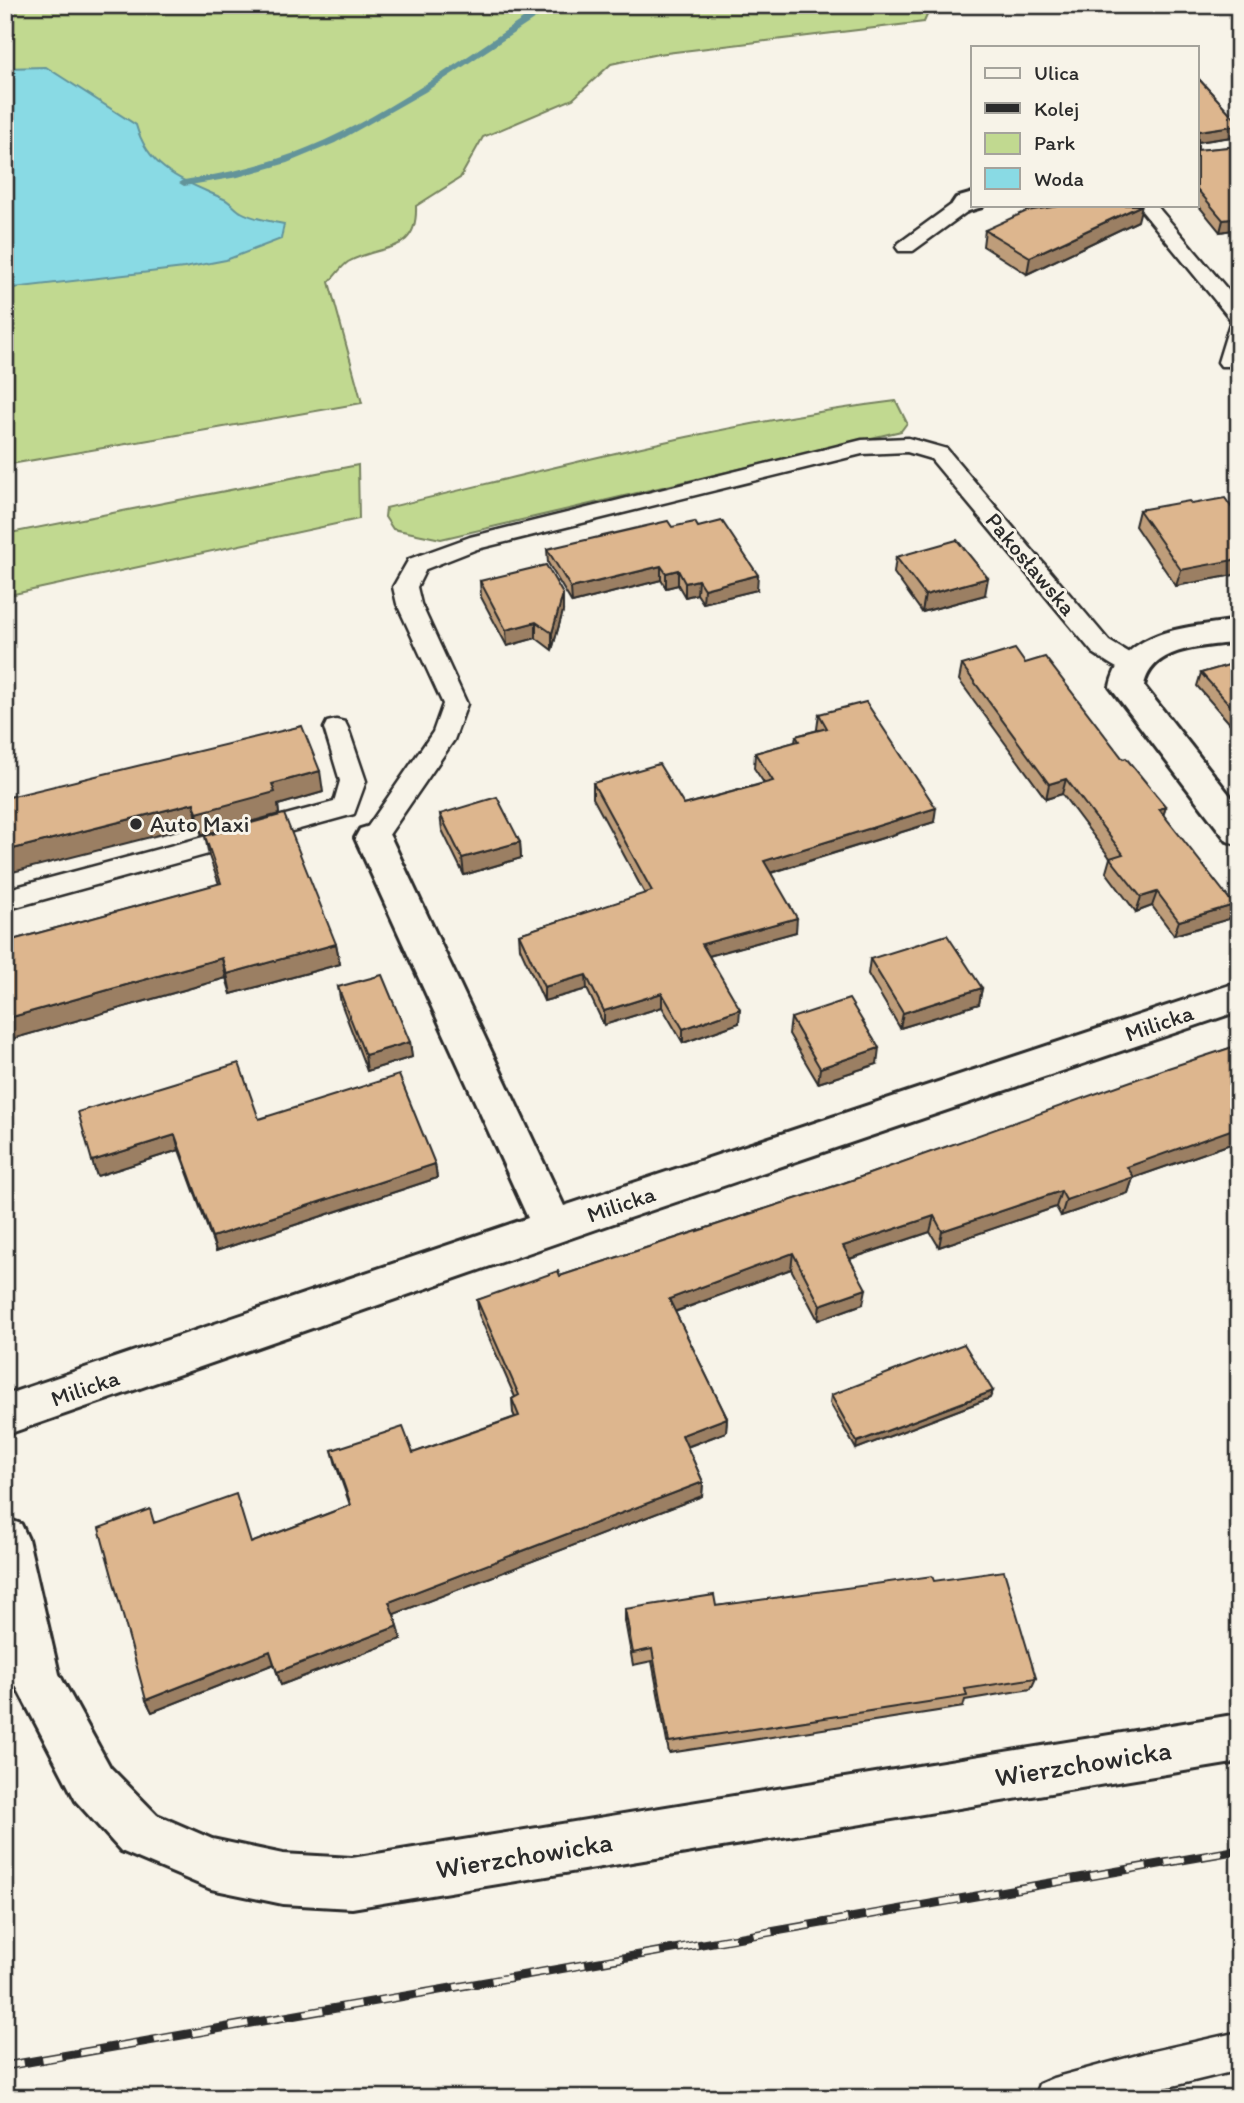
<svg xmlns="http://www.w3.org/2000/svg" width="1244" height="2103" viewBox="0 0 1244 2103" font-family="Itim,sans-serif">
<rect width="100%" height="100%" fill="#f7f3e8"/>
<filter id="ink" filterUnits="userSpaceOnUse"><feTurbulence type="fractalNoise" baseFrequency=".0143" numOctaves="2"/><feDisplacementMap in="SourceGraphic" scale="14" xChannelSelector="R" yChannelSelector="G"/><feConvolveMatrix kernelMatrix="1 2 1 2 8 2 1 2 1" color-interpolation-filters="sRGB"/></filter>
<g filter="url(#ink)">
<g fill="#c1d990" stroke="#76825e" stroke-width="2">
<path d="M5,5H986L928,13L924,22L658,54L611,64L573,99L483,137L460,178L416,206C418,256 382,243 348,262C341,267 335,276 329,282L362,403L5,465Z"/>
<path d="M896,401L907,423L901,431L441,539L393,529L385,517L386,508C555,468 724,422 896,401Z"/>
<polygon points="358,465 359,519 5,596 5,534"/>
</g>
<path fill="#89dae4" stroke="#63949a" stroke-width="2" d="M46,67L136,125C149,171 185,181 224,199C231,202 235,209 241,212C253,219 270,221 284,224L281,239L226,260L184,268L5,289V68Z"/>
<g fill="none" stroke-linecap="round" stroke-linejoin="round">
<path fill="#63949a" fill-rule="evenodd" d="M544,5H556L425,92L335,143L287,163L238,177L184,186L179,183L184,180C216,175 246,169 277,159C374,127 459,60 544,5Z"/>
<g stroke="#2b2b2b" stroke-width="5">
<g id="service">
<polygon points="965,198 972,200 974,205 972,208 913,251 899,251 896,247 899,243 958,200"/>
<polygon points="1137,205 1156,205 1239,303 1239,361 1235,366 1221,366 1218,362 1231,320"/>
<path d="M908,438L947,449L1109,641L1139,659L1143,665L1139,671C1122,676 1107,661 1093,653L931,459L907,452L862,454L477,549L426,569L417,587L421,604L467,704L454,740L382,845L373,847L364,845L360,838L433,732L443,704L397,604L393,587L409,559L470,537L862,440Z"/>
<polygon points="336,720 345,722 348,728 366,781 354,814 5,910 5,890 334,802 340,781 324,728 327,722"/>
<polygon points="1239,2032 1239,2070 1123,2098 1034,2098 1039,2084 1053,2078 1145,2053"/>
</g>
</g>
<g stroke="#2b2b2b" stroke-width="6">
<g id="minor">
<polygon points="973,193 973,205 983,205 982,207 965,212 956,210 952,204 956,198"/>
<path d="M1239,620V642C1205,647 1152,645 1144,686L1239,807V845L1227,841L1110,687C1123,627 1189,628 1239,620Z"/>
<polygon points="373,825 386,829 391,838 564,1206 1239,982 1239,1011 614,1223 5,1435 5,1395 528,1218 355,838 360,829"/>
<polygon points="5,1518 21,1524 28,1539 59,1674 110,1767 157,1815 212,1839 283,1854 352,1858 1239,1714 1239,1762 352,1908 283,1904 211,1889 121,1851 76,1801 13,1680 5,1644"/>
</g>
</g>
<use href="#service" fill="#f7f3e8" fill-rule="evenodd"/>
<use href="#minor" fill="#f7f3e8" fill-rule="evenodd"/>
<g stroke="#2b2b2b" stroke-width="9">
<polyline id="rail" points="5,2066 1239,1850"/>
</g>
<use href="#rail" stroke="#f7f3e8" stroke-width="6" stroke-dasharray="19" stroke-linecap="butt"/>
</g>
<g fill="#be9d7a" stroke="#2b2b2b" stroke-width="2">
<polygon points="1197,77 1239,123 1238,136 1198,142 1198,150 1239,146 1239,229 1220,232 1197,204"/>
<polygon points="1138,221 1027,274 983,246 985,230"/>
<polygon points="1192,504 1239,518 1239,574 1176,586 1135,526 1139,510"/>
<polygon points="672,527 698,527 757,590 703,603 697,594 685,597 678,585 666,588 661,580 572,603 548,563 547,549"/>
<polygon points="896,557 985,595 922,612 894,573"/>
<polygon points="480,581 563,611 552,650 536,638 507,646 481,597"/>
<polygon points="1239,662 1239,734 1197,686 1201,673"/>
<polygon points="1025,663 1123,759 1166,807 1163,815 1229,919 1174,935 1152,906 1136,912 1106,872 1110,858 1062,794 1046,799 959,680 962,665"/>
<polygon points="819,714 934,822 771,873 796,932 709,956 739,1023 683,1043 662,1007 604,1025 587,989 544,1001 520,948 519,934 645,894 593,798 593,783 684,805 764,783 754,768 755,753 795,742 796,736 818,730 817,729"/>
<polygon points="323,792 278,805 279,814 202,835 198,825 5,798"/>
<polygon points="440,814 520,842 521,858 464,875 442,830"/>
<polygon points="205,836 336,944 340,964 231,994 226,978 5,1041 5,942 219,884 209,856"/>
<polygon points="870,959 982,988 979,1004 900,1028 868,974"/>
<polygon points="338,987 410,1042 412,1057 367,1071 341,1003"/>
<polygon points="791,1018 877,1064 818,1083 789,1034"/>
<polygon points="1239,1045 1239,1141 1133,1178 1128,1193 1061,1216 1056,1207 939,1247 930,1232 850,1259 863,1304 818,1320 791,1269 675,1312 727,1418 726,1432 687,1447 703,1482 702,1496 394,1614 398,1626 401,1639 281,1685 274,1664 152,1712 146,1700 155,1522 251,1543 350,1505 336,1465 332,1450 413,1453 515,1417 513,1413 512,1399 515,1397 479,1315 477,1300 560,1276 838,1185"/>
<polygon points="259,1119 435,1164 437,1178 216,1251 179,1150 97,1176 92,1161"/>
<polygon points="831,1395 990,1398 856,1449 830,1403"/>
<polygon points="934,1581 1036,1678 1031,1689 965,1700 963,1707 669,1753 652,1661 633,1665 625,1621 625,1609 716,1606"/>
</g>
<g fill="#9b7f63" stroke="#2b2b2b" stroke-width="2">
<polygon points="1239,125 1238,136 1197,142 1198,131"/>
<polygon points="1142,205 1138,221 1027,274 1030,257"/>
<polygon points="1239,218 1239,229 1220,232 1223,220"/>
<polygon points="1239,557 1239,574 1176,586 1181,570"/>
<polygon points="661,566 661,580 572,603 571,588"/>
<polygon points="678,570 678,585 666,588 666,573"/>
<polygon points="758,575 757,590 703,603 704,589"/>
<polygon points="988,578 985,595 922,612 925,595"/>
<polygon points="698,580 697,594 685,597 685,583"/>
<polygon points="563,594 563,611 552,650 552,633"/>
<polygon points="536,622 536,638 507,646 506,630"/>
<polygon points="320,771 323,792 278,805 279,814 202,835 197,813 272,784"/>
<polygon points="1066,779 1062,794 1046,799 1049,784"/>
<polygon points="194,803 198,825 5,874 5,851"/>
<polygon points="1166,807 1161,822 1159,809"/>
<polygon points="936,808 934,822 763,875 764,861"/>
<polygon points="520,842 521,858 464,875 462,858"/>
<polygon points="1157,892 1152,906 1136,912 1141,897"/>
<polygon points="1234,905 1229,919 1174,935 1179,921"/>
<polygon points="797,918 796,932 701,958 702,944"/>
<polygon points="336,944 340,964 231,994 227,974"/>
<polygon points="222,958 226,978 5,1041 5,1019"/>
<polygon points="586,975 587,989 544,1001 544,987"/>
<polygon points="982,988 979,1004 900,1028 903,1013"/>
<polygon points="662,993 662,1007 604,1025 604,1011"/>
<polygon points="740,1009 739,1023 683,1043 683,1029"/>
<polygon points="410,1042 412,1057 367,1071 365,1055"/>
<polygon points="879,1048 877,1064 818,1083 820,1068"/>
<polygon points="1239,1122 1239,1141 1133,1178 1128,1193 1061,1216 1066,1200 1127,1167"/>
<polygon points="175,1135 179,1150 97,1176 92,1161"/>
<polygon points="435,1164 437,1178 216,1251 212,1237"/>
<polygon points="1061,1191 1056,1207 939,1247 942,1231"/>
<polygon points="934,1216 930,1232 840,1262 843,1246"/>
<polygon points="793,1253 791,1269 668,1314 669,1299"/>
<polygon points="866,1289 863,1304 818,1320 820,1305"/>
<polygon points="993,1391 990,1398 856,1449 857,1442"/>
<polygon points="727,1418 726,1432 681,1449 682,1435"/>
<polygon points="703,1482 702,1496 392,1615 389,1602"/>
<polygon points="398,1626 401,1639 281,1685 277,1672"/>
<polygon points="270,1651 274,1664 152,1712 146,1700"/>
</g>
<g fill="#ddb68e" stroke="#2b2b2b" stroke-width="2">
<polygon points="1197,77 1239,123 1239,125 1198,131 1198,150 1239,146 1239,218 1223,220 1197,189"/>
<polygon points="1065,205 1142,205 1030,257 985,230 1027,211"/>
<polygon points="1225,498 1239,518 1239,559 1181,570 1139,510 1189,501 1192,504"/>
<polygon points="668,521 672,527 695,522 698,527 722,521 758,575 704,589 698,580 685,583 678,570 666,573 661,566 571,588 547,549"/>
<polygon points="957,540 988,578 925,595 896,557"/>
<polygon points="546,565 563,594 552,633 536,622 506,630 480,581"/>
<polygon points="1015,649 1025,663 1045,657 1123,759 1126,758 1166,807 1159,809 1234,905 1179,921 1157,892 1141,897 1110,858 1123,854 1066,779 1049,784 962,665"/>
<polygon points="1239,662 1239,715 1201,673"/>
<polygon points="866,702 936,808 764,861 797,918 702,944 740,1009 683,1029 662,993 604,1011 586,975 544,987 519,934 652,891 593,783 659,764 684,805 773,781 755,753 799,741 796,736 827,728 819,714"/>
<polygon points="302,726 320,771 272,784 275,792 197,813 194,803 5,851 5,798"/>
<polygon points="497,797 520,842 462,858 440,814"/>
<polygon points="284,814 336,944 227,974 222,958 5,1019 5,942 221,883 205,836"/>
<polygon points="947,935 982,988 903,1013 870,959"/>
<polygon points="382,975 410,1042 365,1055 338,987"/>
<polygon points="849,999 879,1048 820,1068 791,1018"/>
<polygon points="1239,1045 1239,1127 1127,1167 1134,1177 1066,1200 1061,1191 942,1231 934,1216 843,1246 866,1289 820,1305 793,1253 669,1299 727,1418 682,1435 703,1482 389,1602 398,1626 277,1672 270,1651 146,1700 99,1528 150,1509 154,1523 236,1494 251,1543 351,1505 332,1450 403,1427 413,1453 519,1416 512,1399 519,1395 477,1300 558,1271 560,1276 838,1185 1165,1069"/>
<polygon points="239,1063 259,1119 399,1075 435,1164 212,1237 175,1135 92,1161 78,1112"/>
<polygon points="964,1344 993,1391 857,1442 831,1395"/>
<polygon points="1004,1571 1036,1678 965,1689 967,1696 669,1742 652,1649 633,1653 625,1609 714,1595 716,1606 932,1576 934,1581"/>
</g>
</g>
<circle fill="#2b2b2b" stroke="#f7f3e8" stroke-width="2.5" cx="136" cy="824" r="7"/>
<g text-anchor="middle" stroke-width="6" stroke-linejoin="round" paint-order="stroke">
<g font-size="23" fill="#2b2b2b" stroke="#f7f3e8">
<text transform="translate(1031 564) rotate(50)" y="8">Pakosławska</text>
<text transform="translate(1159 1023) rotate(-19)" y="8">Milicka</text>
<text transform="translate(621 1204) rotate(-19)" y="8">Milicka</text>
<text transform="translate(85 1388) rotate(-19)" y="8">Milicka</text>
</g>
<g font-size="23" fill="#2b2b2b" stroke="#f7f3e8" text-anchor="start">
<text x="150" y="832">Auto Maxi</text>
</g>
<g font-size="28" fill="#2b2b2b" stroke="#f7f3e8">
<text transform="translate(1083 1763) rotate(-9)" y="10">Wierzchowicka</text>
<text transform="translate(524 1855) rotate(-9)" y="10">Wierzchowicka</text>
</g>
</g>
<rect width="1244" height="2103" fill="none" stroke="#f7f3e8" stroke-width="28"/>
<rect x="14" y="14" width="1216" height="2075" fill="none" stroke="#2b2b2b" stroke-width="2.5" filter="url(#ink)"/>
<rect x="971" y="46" width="228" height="161" fill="#f7f3e8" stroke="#a5a39c" stroke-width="2"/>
<rect x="985" y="68" width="35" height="10" fill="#f7f3e8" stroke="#a5a39c" stroke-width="2"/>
<text x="1034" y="80" font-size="21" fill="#2b2b2b">Ulica</text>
<rect x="985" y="103" width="35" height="10" fill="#2b2b2b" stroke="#a5a39c" stroke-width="2"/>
<text x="1034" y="116" font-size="21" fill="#2b2b2b">Kolej</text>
<rect x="985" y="133" width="35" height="21" fill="#c1d990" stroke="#a5a39c" stroke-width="2"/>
<text x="1034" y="150" font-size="21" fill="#2b2b2b">Park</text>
<rect x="985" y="168" width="35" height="21" fill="#89dae4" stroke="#a5a39c" stroke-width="2"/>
<text x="1034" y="186" font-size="21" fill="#2b2b2b">Woda</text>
</svg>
